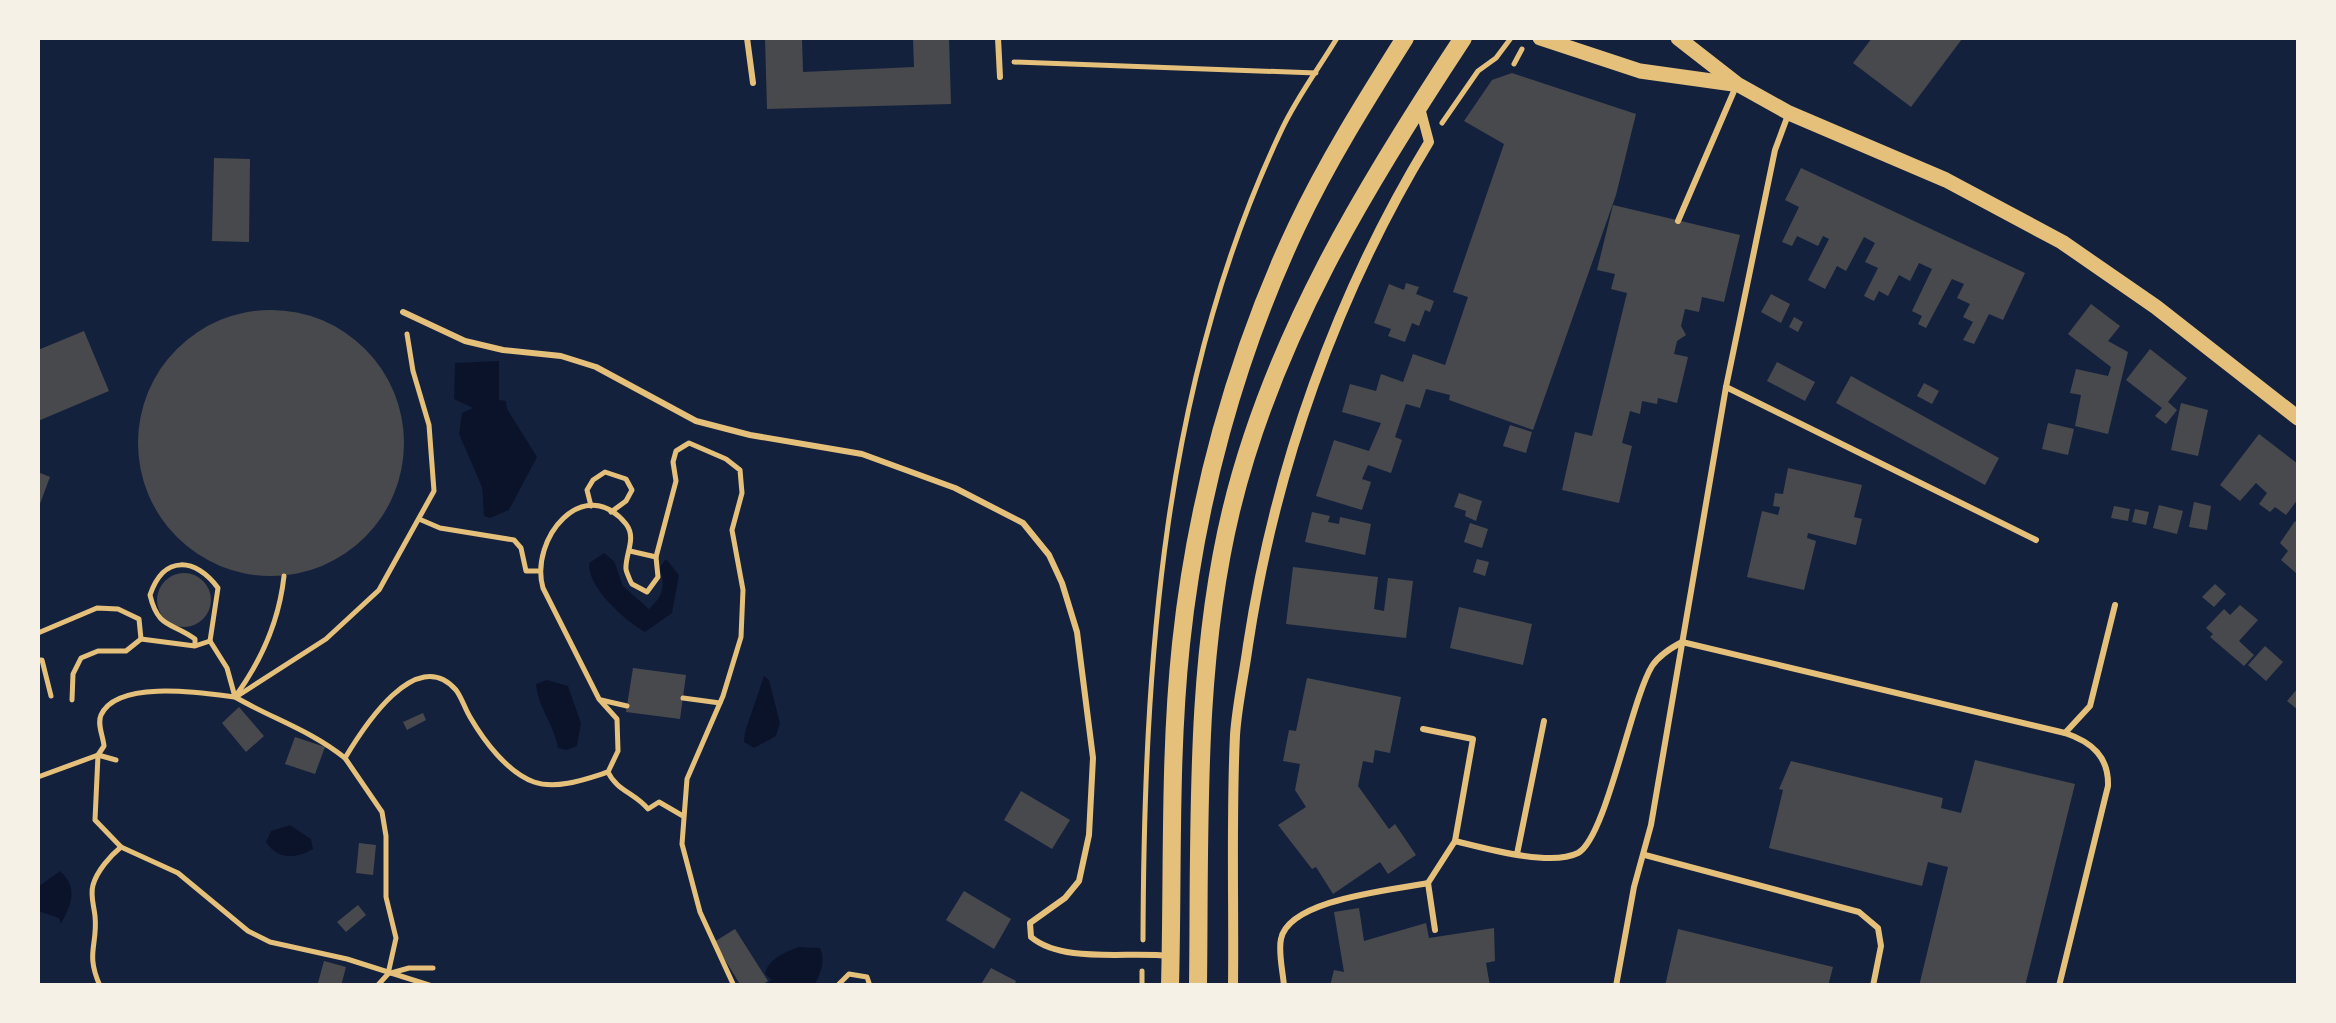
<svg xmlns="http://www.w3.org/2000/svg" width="2336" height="1023" viewBox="0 0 2336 1023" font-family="Inter,sans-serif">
<rect width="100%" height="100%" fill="#14213d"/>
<g fill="#0b132b">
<polygon points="499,361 499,400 506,401 507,409 537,457 509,510 490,518 484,516 482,487 459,434 462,413 473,408 454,399 455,363"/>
<path d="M604,553L614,561L623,586L649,609C663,596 666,586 659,568L666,559L679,575L672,613L645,632C625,621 587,587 589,563Z"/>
<polygon points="764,676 769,680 780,723 776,736 754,748 744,742 745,732"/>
<path d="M547,680L568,686L581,723L577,746L566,750L558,748C554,724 538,708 536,684Z"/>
<path d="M290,825L311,839L313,849C295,859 278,860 266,842L271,831Z"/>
<path d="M60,871C79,888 71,905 61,924L59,918L38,911V887Z"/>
<path d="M799,947L820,948C826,960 821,974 814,985H765L772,980L765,974C768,959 785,952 799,947Z"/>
</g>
<g fill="#48494c">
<polygon points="765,38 802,38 803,72 914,67 913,38 949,38 951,104 767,109"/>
<polygon points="1872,38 1959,38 1962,39 1911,107 1853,63"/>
<polygon points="1512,73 1636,114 1616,195 1533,430 1449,400 1450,395 1426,389 1420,408 1406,404 1395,437 1402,440 1391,473 1368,465 1362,479 1371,482 1362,510 1316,496 1334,440 1369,451 1381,423 1342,412 1350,384 1376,391 1381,374 1403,382 1413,354 1445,365 1468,297 1453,292 1504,144 1464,121 1492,80"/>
<polygon points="214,158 250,159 249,242 212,241"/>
<polygon points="1801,168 2025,273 2003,320 1989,314 1974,344 1963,340 1973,322 1963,317 1970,304 1957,298 1964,284 1952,279 1926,328 1918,324 1922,316 1912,311 1932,269 1919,263 1910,281 1899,275 1888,296 1879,291 1874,301 1864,296 1878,268 1865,262 1875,243 1864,237 1846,271 1837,266 1825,289 1808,280 1829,239 1823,236 1818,246 1797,236 1792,246 1782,242 1799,207 1785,200"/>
<polygon points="1613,205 1740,235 1724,302 1702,297 1699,312 1685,309 1681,326 1686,335 1677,341 1674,354 1688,357 1677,403 1658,398 1657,404 1642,401 1640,414 1630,411 1622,443 1632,446 1619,503 1562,490 1575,432 1592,436 1627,293 1611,289 1615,274 1597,270"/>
<polygon points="1406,283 1419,287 1416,294 1434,301 1430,312 1425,310 1419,326 1412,323 1405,342 1388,336 1391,329 1374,323 1389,284 1404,290"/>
<polygon points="1771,294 1790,304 1781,323 1761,312"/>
<polygon points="2091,304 2120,326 2108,341 2128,352 2108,434 2075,426 2081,395 2070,393 2076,369 2108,376 2111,367 2068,334"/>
<circle cx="271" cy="443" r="133"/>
<polygon points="1794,317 1803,322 1798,332 1789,327"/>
<polygon points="84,331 109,391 38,421 38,350"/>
<polygon points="2150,349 2187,378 2168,402 2177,410 2166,424 2155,416 2162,408 2126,380"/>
<polygon points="1777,362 1815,382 1805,401 1767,381"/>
<polygon points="1851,376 1999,458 1985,485 1836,403"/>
<polygon points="1924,383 1939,391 1932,404 1917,396"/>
<polygon points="2181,403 2208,410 2198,456 2171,450"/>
<polygon points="2048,423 2074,429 2068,455 2042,449"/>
<polygon points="1510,425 1532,432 1526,453 1503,446"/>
<polygon points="2259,434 2298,464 2298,499 2286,515 2275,507 2270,512 2259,504 2267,493 2256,483 2240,501 2220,485"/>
<polygon points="1788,468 1862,485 1854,517 1862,519 1856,545 1808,533 1807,538 1816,541 1804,590 1747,577 1762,511 1778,515 1780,507 1773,506 1775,493 1783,494"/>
<polygon points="38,472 50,477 38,509"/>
<polygon points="1459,493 1482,501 1476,521 1465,516 1466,511 1454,507"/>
<polygon points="2194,502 2211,506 2207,530 2189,527"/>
<polygon points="2159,505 2183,511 2177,534 2153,528"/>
<polygon points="2114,506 2130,509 2128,521 2111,518"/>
<polygon points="2135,509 2149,512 2146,525 2132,522"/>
<polygon points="1312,512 1330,516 1328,522 1339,524 1340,517 1371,524 1365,555 1305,542"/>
<polygon points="2295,521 2298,524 2296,573 2281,560 2288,551 2280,543"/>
<polygon points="1470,523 1488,529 1482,548 1464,542"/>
<polygon points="1477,559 1489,562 1485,576 1473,572"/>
<polygon points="1293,567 1378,577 1374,609 1384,611 1388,578 1413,581 1406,638 1286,624"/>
<circle cx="184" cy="600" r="27"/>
<polygon points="2215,584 2226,594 2214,607 2202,597"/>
<polygon points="2240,605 2258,620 2239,641 2254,655 2244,666 2210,637 2213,634 2206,628 2224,609 2230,615"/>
<polygon points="1459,607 1532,624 1523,665 1450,648"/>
<polygon points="2265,646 2283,662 2266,681 2248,665"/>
<polygon points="633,668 686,675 680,719 626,712"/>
<polygon points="1307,678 1401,697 1390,753 1375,750 1373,763 1363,761 1358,786 1389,829 1395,824 1416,855 1388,874 1380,862 1333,894 1316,867 1312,869 1278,825 1306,807 1295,790 1300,764 1283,761 1289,730 1296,731"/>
<polygon points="2298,688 2298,710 2287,701"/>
<polygon points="239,707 264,736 246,752 222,723"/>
<polygon points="423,713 426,720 407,730 403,722"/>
<polygon points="295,737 325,747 315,774 285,764"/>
<polygon points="1975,760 2075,784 2025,986 1919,986 1948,867 1928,862 1922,886 1769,848 1783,790 1779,789 1791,761 1943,798 1941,808 1961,813"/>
<polygon points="1021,791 1070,820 1052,849 1004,820"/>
<polygon points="359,843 376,845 373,875 356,873"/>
<polygon points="964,891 1011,919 994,949 946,920"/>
<polygon points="358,905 366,915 346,932 337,922"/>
<polygon points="1359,908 1364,941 1426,923 1429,938 1494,928 1495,961 1486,963 1490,986 1330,986 1334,970 1344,972 1334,912"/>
<polygon points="735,929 768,981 760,986 741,986 714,942"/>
<polygon points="1678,929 1833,967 1828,986 1665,986"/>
<polygon points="324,961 346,967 341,986 318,983"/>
<polygon points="991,968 1016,981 1014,986 980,986"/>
</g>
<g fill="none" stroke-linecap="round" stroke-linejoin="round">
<g stroke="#e5c07b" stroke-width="5">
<polyline points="1014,62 1316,73"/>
<polyline points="1514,64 1522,49"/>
<polyline points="1442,123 1478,71 1496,58 1511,38"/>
<polyline points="591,506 587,490 593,480 605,472 626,479 632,490 626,501 611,512"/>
<polyline points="419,519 440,528 514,540 521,548 526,571 538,571"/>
<polyline points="630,551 656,557"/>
<path d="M284,576C279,622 262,660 235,697C204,693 117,679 101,715C97,724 103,736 104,746L98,755L95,820L121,847L178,873L248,931L270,942L347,959L432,986"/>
<polyline points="38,633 97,608 118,609 139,619 141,639"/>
<path d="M195,645V639C172,622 158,629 150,595C164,554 196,558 218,588L210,641"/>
<polyline points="38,660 42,660 51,696"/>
<polyline points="239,695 326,639 379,590 434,491 429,425 413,371 407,334"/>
<polyline points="683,698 720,703"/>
<path d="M72,700L73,674L81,658L98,651H126L141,639L195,646L210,641L227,668L235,697C273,719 310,730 345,758"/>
<polyline points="601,700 627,706"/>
<path d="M608,772C617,791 635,793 648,809L659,802L683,816"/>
<polyline points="38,777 98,755 116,760"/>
<path d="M1143,940C1144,666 1162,380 1282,129C1297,97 1319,68 1337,38"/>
<polyline points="391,973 409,968 433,968"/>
<path d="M100,986C85,952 98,946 95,916C94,906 90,895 93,885C97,871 110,856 121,847"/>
<path d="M377,986L388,974L396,938L386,897V836L382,812L345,758C363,728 416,644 456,690C462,698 465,709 470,717C484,741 507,772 534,782C557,790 586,779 608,772L618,751L617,719L599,699L543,588C529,539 584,472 626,524C637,538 625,554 626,569C626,571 631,583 632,584L647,592L658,577L656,557L676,481L673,462L676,451L689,443L726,459L740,470L742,493L732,530L743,590L741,637L723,696L687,779L682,844L700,912L734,986"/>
<polyline points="837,986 849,974 867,977 870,986"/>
<polyline points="1142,986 1142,971"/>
</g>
<g stroke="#e5c07b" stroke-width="6">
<polyline points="747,38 753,83"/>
<polyline points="998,38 1000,77"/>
<polyline points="1678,221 1737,84"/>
<path d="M403,312L465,341L503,350L561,356L596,367L696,421L750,435L862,454L955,488L1023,523L1049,555L1062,583L1077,632L1093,758L1089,835L1079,881L1065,898L1030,923L1031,937C1063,964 1128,951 1170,956"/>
<polyline points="1726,387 2036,540"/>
<polyline points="1423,729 1473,739 1455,841"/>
<polyline points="2065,733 2090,706 2115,605"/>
<polyline points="1517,854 1544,721"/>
<polyline points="1645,855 1859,912 1878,928 1881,946 1873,986"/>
<polyline points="1428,883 1435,930"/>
<path d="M1284,986C1283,972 1278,952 1281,939C1289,899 1393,890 1428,883L1455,841C1484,848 1550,867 1578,853C1606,838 1631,700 1652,666C1659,655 1671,648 1682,642L2065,733C2092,742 2109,757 2108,786L2059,986"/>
<polyline points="1616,986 1634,887 1651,825 1726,387 1775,150 1788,115"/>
</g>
<path stroke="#e5c07b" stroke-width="10" d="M1233,986C1234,902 1231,818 1235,735C1237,705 1244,675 1248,645C1275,468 1336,295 1429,142L1419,104"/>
<g stroke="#e5c07b" stroke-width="15">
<polyline points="1540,38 1640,71 1733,84"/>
<polyline points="1678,38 1737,84 1789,113 1946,180 2062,242 2156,307 2298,418"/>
</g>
<g stroke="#e5c07b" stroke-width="18">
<path d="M1170,986C1173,872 1169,757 1181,644C1196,502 1235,358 1296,228C1327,162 1366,100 1405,38"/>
<path d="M1198,986C1200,828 1194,665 1231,511C1273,337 1366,185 1463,38"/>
</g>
</g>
<rect width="2336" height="1023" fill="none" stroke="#f6f1e7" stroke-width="80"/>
</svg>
